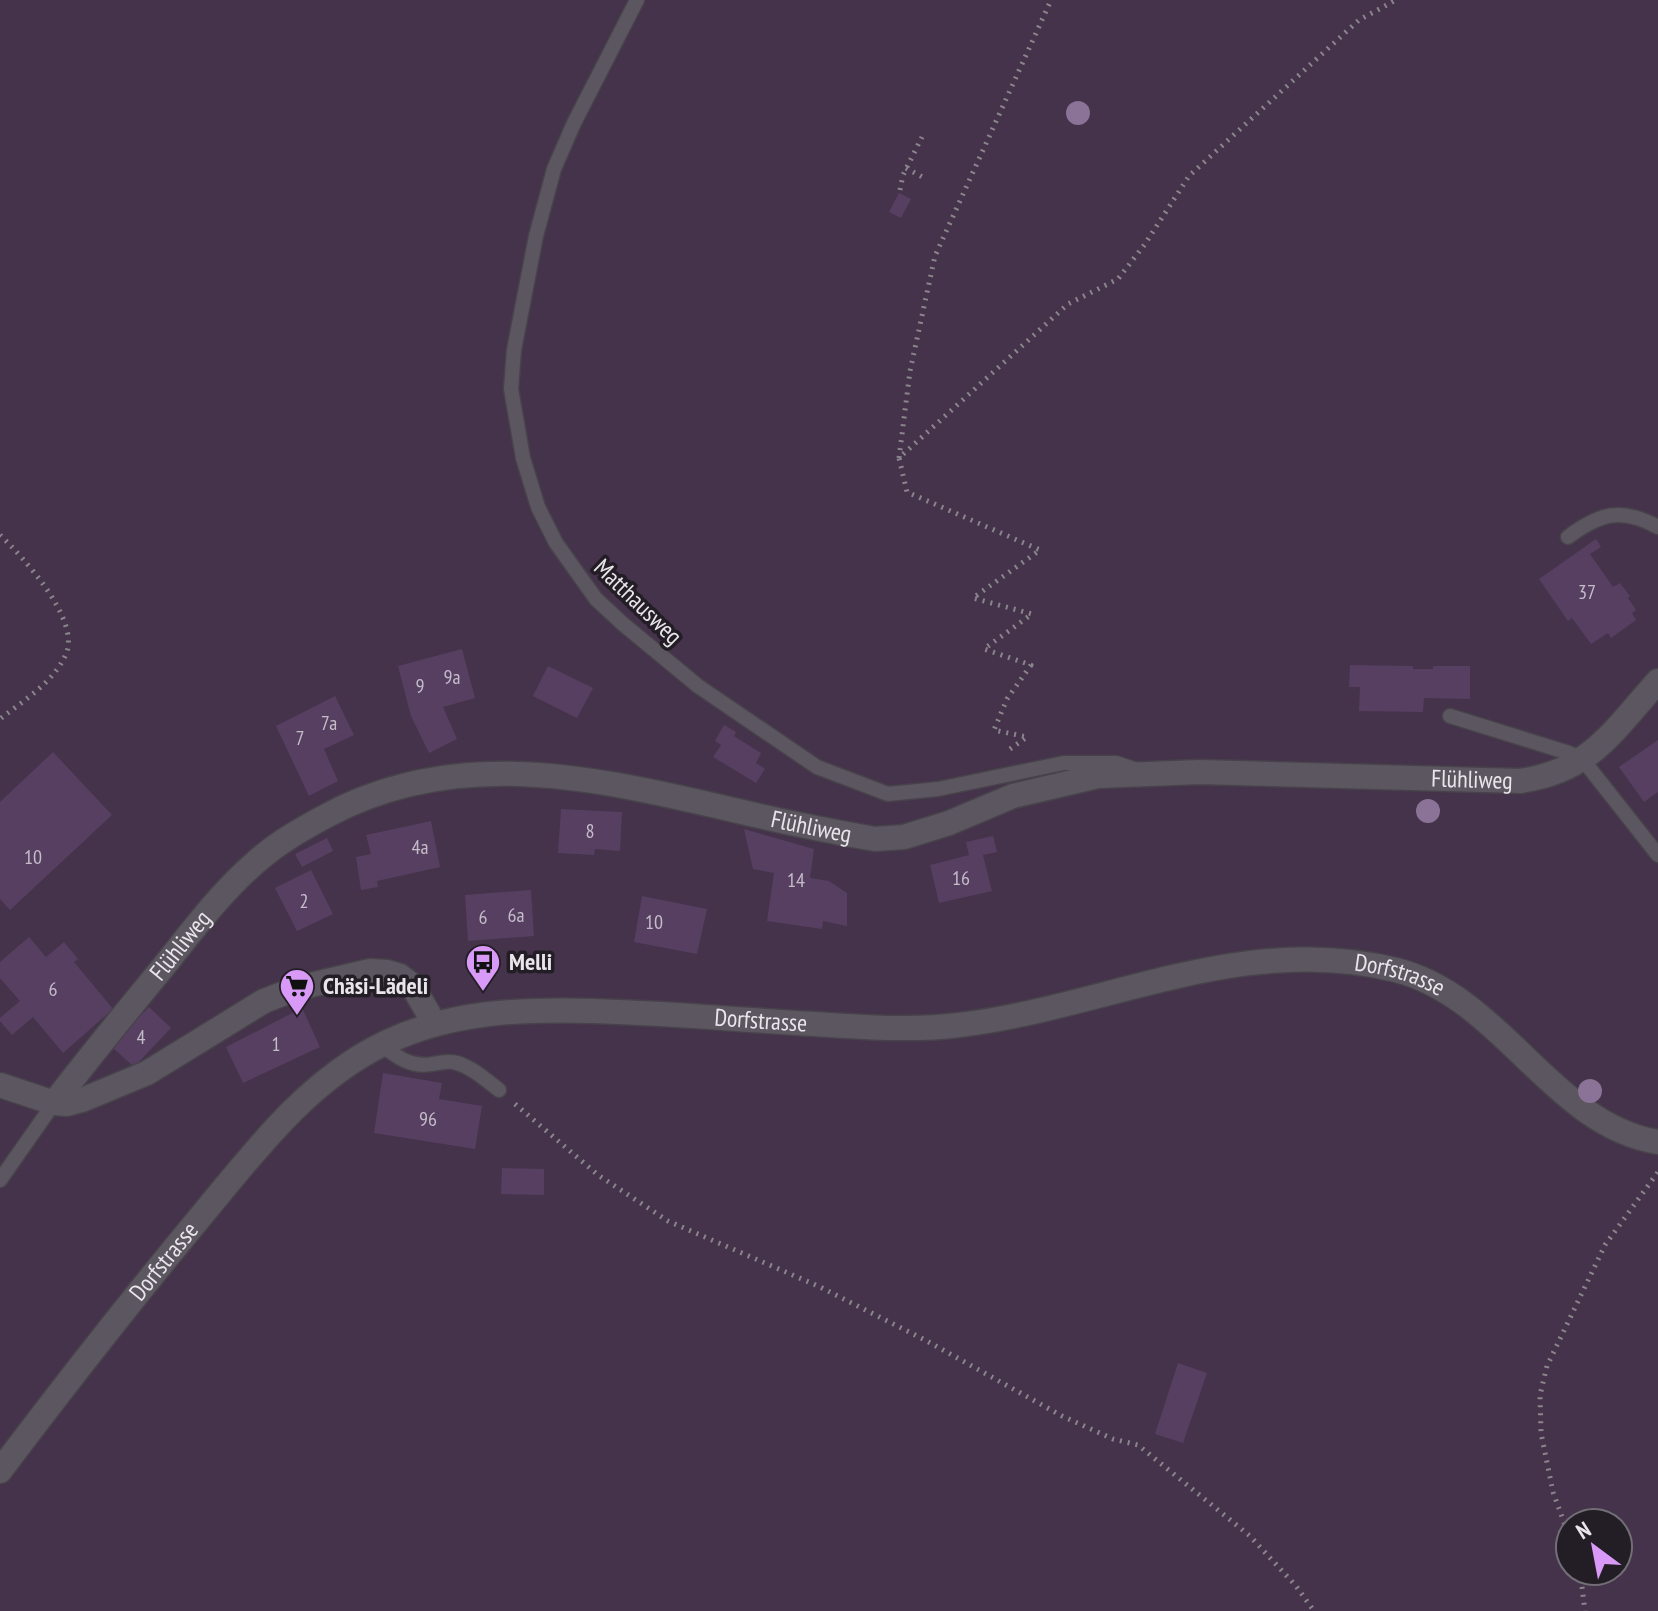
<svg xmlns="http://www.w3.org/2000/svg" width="1658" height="1611" viewBox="0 0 1658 1611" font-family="'PT Sans Narrow',sans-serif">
<rect width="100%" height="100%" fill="#2d2730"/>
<path fill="#44334b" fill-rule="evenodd" d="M0,0H1658V1611H0ZM1570,1523H1618V1571H1570Z"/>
<g fill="#573f62">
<polygon points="899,193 911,199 901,218 889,212"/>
<polygon points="1596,539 1601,547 1590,554 1613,587 1620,583 1630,596 1628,598 1636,610 1632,613 1636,620 1611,638 1608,633 1591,644 1572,618 1568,621 1539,579"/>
<polygon points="462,649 475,698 443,707 457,739 429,753 411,716 398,666"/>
<polygon points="1350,665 1413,666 1413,669 1433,669 1433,666 1470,666 1470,699 1424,698 1423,712 1359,711 1360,687 1349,687"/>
<polygon points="548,666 593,688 577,718 533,696"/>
<polygon points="335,696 354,735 324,749 338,781 309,796 276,726"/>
<polygon points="724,725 736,732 734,736 761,753 756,763 765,769 756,783 713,757 721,745 715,741"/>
<polygon points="1658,740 1658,792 1644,802 1619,767"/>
<polygon points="53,752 112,815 10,910 0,899 0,802"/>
<polygon points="561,809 622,812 620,851 595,849 594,855 558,853"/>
<polygon points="431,821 440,867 377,881 378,887 361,890 356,857 371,854 366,835"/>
<polygon points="744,829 814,849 810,878 829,881 847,893 847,926 823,921 822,929 767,921 774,873 753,869"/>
<polygon points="993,836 997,852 983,855 992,891 939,903 930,865 969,855 966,842"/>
<polygon points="327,838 333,851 302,867 295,854"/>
<polygon points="311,870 333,914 297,931 275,888"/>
<polygon points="531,890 534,936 468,941 465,895"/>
<polygon points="642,896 707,909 697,954 634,942"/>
<polygon points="29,937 46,957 64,942 78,959 74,962 113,1009 63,1053 33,1017 12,1035 0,1021 0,1018 20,1001 0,978 0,962"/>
<polygon points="149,1007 171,1028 134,1067 111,1046"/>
<polygon points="302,1008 320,1047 243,1083 226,1047"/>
<polygon points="383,1073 442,1083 439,1099 482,1106 475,1149 374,1133"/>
<polygon points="502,1168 544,1169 544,1195 501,1194"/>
<polygon points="1178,1363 1207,1373 1183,1443 1155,1434"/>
</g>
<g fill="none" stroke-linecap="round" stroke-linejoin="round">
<g stroke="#48434b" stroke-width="17">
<g id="lane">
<polyline points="637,0 574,123 554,169 536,236 514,350 511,389 523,458 538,507 556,543 596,599 623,624 698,686 817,767 888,794 938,789 1064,763 1116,763 1134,769"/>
<path d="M1568,537C1600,513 1621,507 1658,527"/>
<polyline points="1450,716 1569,753 1583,760 1658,855"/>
<path d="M381,1044C396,1057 412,1068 432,1064C441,1063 448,1060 457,1063C473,1068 486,1080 499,1090"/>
<polyline points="0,1180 54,1103"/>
</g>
</g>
<g stroke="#48434b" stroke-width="27">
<g id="street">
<polyline points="0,1085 54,1103 67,1104 82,1100 147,1073 264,1001 298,988 370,971 387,972 400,976 412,985 434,1023"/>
<path id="s1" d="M54,1103C90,1056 127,1011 164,966C193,930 221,892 256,862C277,843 302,829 326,816C459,744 600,779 738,811C784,822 829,831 875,839L904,837L949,823L1013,796L1098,776L1200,772L1519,781C1590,772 1613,731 1658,681"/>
</g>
</g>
<g stroke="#48434b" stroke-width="27">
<g id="secondary">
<path id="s2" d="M0,1471C64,1386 129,1303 197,1221C252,1155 306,1081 385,1043C451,1011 521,1009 593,1011C667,1013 741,1020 815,1024C862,1027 912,1031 959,1025C1108,1007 1242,932 1396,970C1503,997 1552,1125 1658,1142"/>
</g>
</g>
<g stroke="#8a858c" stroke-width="5" stroke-dasharray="2 6" stroke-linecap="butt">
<polyline points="906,168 926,179"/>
<polyline points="900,190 903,175 922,137"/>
<polyline points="899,458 910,371 935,256 1051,0"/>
<path d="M0,535C23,557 81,620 66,654C54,682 23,701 0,719"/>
<polyline points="1010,749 1027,737 994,730 1007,699 1031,665 984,649 1032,614 973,598 1040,550 907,492 899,458 1068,304 1118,279 1145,244 1189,176 1359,20 1396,0"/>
<polyline points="515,1104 598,1175 668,1221 818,1286 925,1340 1062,1416 1113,1439 1138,1445 1250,1536 1296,1586 1314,1611"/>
<polyline points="1570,1539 1553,1492 1541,1433 1540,1395 1547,1366 1605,1245 1658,1172"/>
<polyline points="1580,1571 1585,1611"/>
</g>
<use href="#lane" stroke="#5c5660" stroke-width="14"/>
<use href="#street" stroke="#5c5660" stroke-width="24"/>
<use href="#secondary" stroke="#5c5660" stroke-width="24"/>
</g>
<g fill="#8b7297">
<circle cx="1078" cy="113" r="12"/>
<circle cx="1428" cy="811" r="12"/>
<circle cx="1590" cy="1091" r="12"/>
</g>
<defs>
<g id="bus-pin" transform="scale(1.8)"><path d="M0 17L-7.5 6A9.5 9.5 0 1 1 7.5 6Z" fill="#d99af7" stroke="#231e26"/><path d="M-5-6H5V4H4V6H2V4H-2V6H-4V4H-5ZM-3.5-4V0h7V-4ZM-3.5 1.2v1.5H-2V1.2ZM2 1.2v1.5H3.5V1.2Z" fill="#111"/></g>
<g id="supermarket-pin" transform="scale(1.8)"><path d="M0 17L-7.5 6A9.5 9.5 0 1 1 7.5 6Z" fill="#d99af7" stroke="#231e26"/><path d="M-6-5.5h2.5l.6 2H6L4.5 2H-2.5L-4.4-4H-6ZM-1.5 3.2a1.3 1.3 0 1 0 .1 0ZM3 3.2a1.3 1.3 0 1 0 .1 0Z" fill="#111"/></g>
</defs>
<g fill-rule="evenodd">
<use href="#bus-pin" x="483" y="962"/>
<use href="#supermarket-pin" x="297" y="986"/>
</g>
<g text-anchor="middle" stroke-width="7" stroke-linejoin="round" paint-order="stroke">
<g font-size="20" fill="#c4bcc9">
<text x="1587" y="599">37</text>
<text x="452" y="684">9a</text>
<text x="420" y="693">9</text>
<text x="329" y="730">7a</text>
<text x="300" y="745">7</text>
<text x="590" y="838">8</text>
<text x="420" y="854">4a</text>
<text x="33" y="864">10</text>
<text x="961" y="885">16</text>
<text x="796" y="887">14</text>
<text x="304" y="908">2</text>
<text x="516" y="922">6a</text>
<text x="483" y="924">6</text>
<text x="654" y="929">10</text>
<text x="53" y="996">6</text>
<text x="141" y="1044">4</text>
<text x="276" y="1051">1</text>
<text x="428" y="1126">96</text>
</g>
<g font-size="24" fill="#e9e5eb" stroke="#231e26">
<text transform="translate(638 602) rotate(44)" y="8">Matthausweg</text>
<text dy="8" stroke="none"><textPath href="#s1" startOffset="1568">Flühliweg</textPath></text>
<text dy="8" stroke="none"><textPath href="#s1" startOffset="896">Flühliweg</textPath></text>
<text dy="8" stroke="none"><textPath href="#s1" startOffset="202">Flühliweg</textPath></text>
<text dy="8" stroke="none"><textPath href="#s2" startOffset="1608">Dorfstrasse</textPath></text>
<text dy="8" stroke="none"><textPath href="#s2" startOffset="960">Dorfstrasse</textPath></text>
<text dy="8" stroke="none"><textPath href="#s2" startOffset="266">Dorfstrasse</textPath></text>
</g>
<g font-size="24" font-weight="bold" fill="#e9e5eb" stroke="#231e26" text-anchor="start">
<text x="509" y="970">Melli</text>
<text x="323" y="994">Chäsi-Lädeli</text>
</g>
</g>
<g transform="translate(1594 1547) rotate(328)"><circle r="38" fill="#231e26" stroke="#726e75" stroke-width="2"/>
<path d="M0-6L14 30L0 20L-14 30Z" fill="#d99af7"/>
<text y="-12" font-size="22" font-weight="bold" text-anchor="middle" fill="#e9e5eb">N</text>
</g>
</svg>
